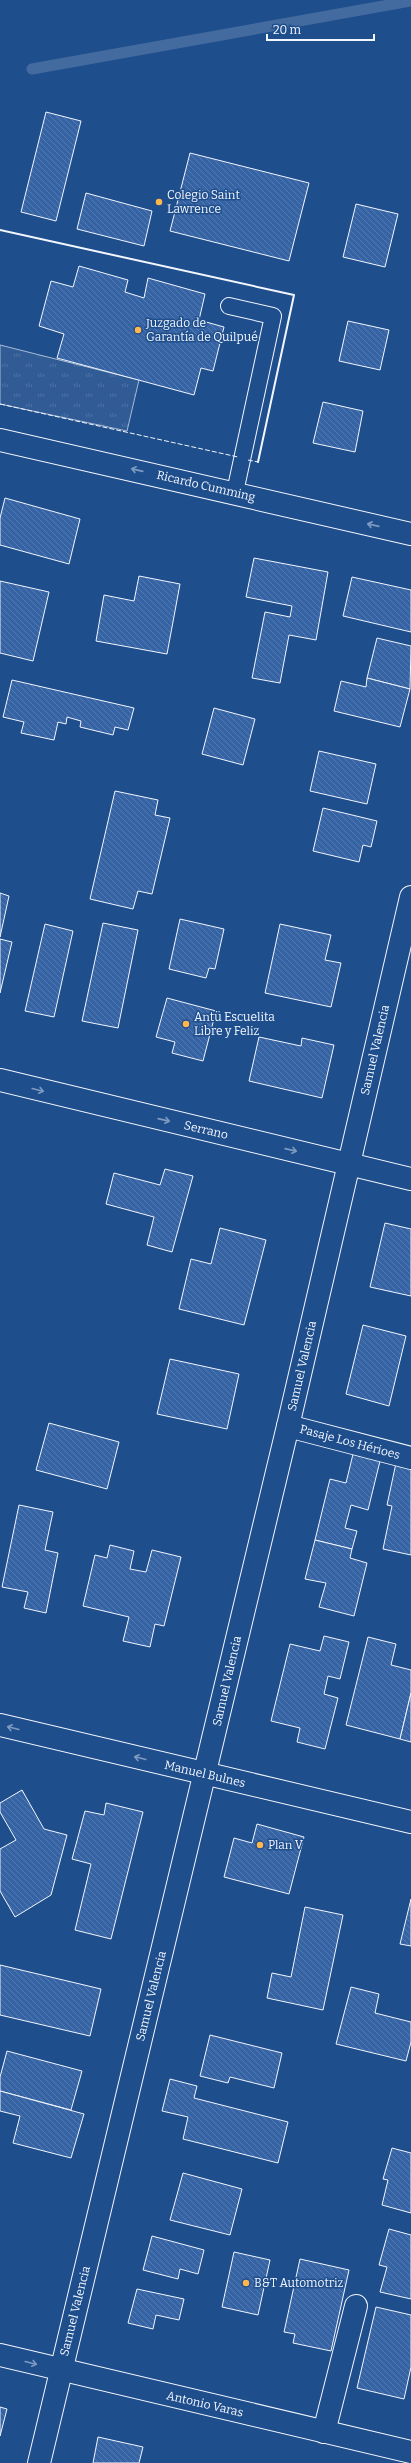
<svg xmlns="http://www.w3.org/2000/svg" width="411" height="2463" viewBox="0 0 411 2463" font-family="Bitter,serif">
<defs>
<pattern id="grass-tufts" width="24" height="20" patternUnits="userSpaceOnUse"><rect width="24" height="20" fill="#305b95"/><path d="M3 7l-1-3M5 7V3M7 7l1-3M15 17l-1-3M17 17v-4M19 17l1-3" fill="none" stroke="#4e73a5"/></pattern>
<pattern id="building-back-hatch" width="6" height="6" patternUnits="userSpaceOnUse"><rect width="6" height="6" fill="#3563a3"/><path d="M-1 5l2 2M0 0l6 6M5-1l2 2" fill="none" stroke="#537ab1"/></pattern>
</defs>
<rect width="100%" height="100%" fill="#1f4e8c"/>
<polygon fill="url(#grass-tufts)" stroke="#a8bbd7" points="0,345 139,380 127,431 0,404"/>
<g fill="none" stroke-linecap="round" stroke-linejoin="round">
<polyline stroke="#446ba0" stroke-width="11" points="32,69 411,1"/>
</g>
<g fill="url(#building-back-hatch)" stroke="#f2f6ff">
<polygon points="46,112 81,121 56,221 21,212"/>
<polygon points="190,153 309,183 289,261 170,231"/>
<polygon points="86,193 152,211 144,246 77,229"/>
<polygon points="356,204 398,214 385,267 343,257"/>
<polygon points="79,266 128,280 125,292 144,298 148,278 205,294 199,320 224,327 213,371 201,368 194,395 57,358 64,334 39,326 51,281 73,287"/>
<polygon points="348,321 389,330 380,370 339,361"/>
<polygon points="323,402 363,411 355,452 313,443"/>
<polygon points="5,498 80,519 69,564 0,545 0,518"/>
<polygon points="254,558 328,572 316,640 289,635 280,683 252,678 265,612 290,617 292,606 246,597"/>
<polygon points="139,576 180,584 167,654 96,641 104,595 134,601"/>
<polygon points="352,577 411,590 411,632 343,616"/>
<polygon points="0,581 49,592 33,661 0,653"/>
<polygon points="377,638 411,646 410,689 367,678"/>
<polygon points="367,678 410,689 400,727 334,711 341,681 366,687"/>
<polygon points="12,680 134,708 128,730 115,727 113,735 80,727 81,721 67,717 66,724 58,722 54,740 21,733 24,722 3,717"/>
<polygon points="214,708 255,719 243,765 202,754"/>
<polygon points="319,751 376,764 367,804 310,791"/>
<polygon points="115,791 158,800 155,815 170,818 152,894 138,891 133,909 90,899"/>
<polygon points="323,808 377,821 371,847 363,845 359,862 313,851"/>
<polygon points="0,893 9,896 0,937"/>
<polygon points="180,919 224,929 215,969 209,968 206,978 169,969"/>
<polygon points="103,923 138,930 118,1028 82,1021"/>
<polygon points="45,924 73,931 54,1017 25,1011"/>
<polygon points="280,924 331,935 325,960 341,963 331,1007 265,993"/>
<polygon points="0,939 12,942 0,993"/>
<polygon points="167,998 216,1011 203,1061 172,1053 175,1042 156,1037"/>
<polygon points="259,1037 301,1046 302,1038 334,1045 322,1098 249,1081"/>
<polygon points="165,1169 193,1176 172,1252 147,1245 154,1217 106,1204 114,1173 160,1185"/>
<polygon points="385,1223 411,1229 411,1296 370,1287"/>
<polygon points="220,1228 266,1240 244,1325 179,1309 191,1259 211,1264"/>
<polygon points="363,1325 406,1336 389,1406 346,1394"/>
<polygon points="170,1359 239,1374 227,1429 157,1414"/>
<polygon points="49,1423 119,1442 107,1489 36,1470"/>
<polygon points="353,1454 380,1461 368,1510 351,1505 345,1528 357,1531 352,1549 315,1540 330,1479 346,1483"/>
<polygon points="396,1463 411,1466 411,1555 383,1549 392,1506 387,1505"/>
<polygon points="19,1505 53,1512 45,1550 58,1553 46,1613 24,1608 28,1592 2,1587"/>
<polygon points="315,1540 352,1549 350,1558 367,1563 354,1616 319,1607 326,1583 305,1579"/>
<polygon points="110,1545 134,1551 130,1569 146,1572 152,1550 181,1557 164,1626 155,1624 150,1647 123,1641 129,1617 83,1606 95,1555 107,1558"/>
<polygon points="324,1636 349,1642 340,1679 328,1676 324,1694 338,1698 325,1749 297,1742 300,1728 271,1721 290,1644 320,1651"/>
<polygon points="368,1637 396,1644 391,1665 411,1670 411,1693 400,1739 346,1725"/>
<polygon points="411,1693 411,1742 400,1739"/>
<polygon points="22,1790 44,1829 67,1835 51,1895 15,1917 0,1891 0,1849 16,1840 0,1812 0,1803"/>
<polygon points="106,1803 143,1812 111,1939 75,1930 91,1864 72,1859 85,1811 104,1815"/>
<polygon points="257,1824 304,1837 289,1894 224,1877 234,1838 252,1843"/>
<polygon points="411,1899 411,1946 400,1944"/>
<polygon points="305,1907 343,1915 323,2010 267,1998 272,1973 291,1977"/>
<polygon points="0,1965 101,1989 90,2036 0,2015"/>
<polygon points="351,1987 379,1994 375,2013 411,2022 411,2042 406,2061 336,2044"/>
<polygon points="210,2035 282,2053 274,2088 230,2077 228,2083 200,2076"/>
<polygon points="7,2051 82,2071 71,2110 0,2091 0,2077"/>
<polygon points="170,2079 197,2086 194,2098 288,2122 278,2163 183,2139 188,2117 162,2111"/>
<polygon points="0,2091 84,2114 71,2158 13,2143 20,2116 0,2111"/>
<polygon points="392,2148 411,2153 411,2213 382,2205 388,2180 383,2179"/>
<polygon points="183,2173 242,2189 230,2235 170,2220"/>
<polygon points="389,2229 411,2235 411,2299 380,2292 387,2267 379,2265"/>
<polygon points="152,2236 204,2250 198,2274 180,2269 178,2279 143,2270"/>
<polygon points="234,2252 270,2260 258,2315 222,2307"/>
<polygon points="300,2259 349,2270 331,2351 293,2343 295,2334 284,2332"/>
<polygon points="137,2289 184,2299 179,2320 156,2315 153,2329 128,2323"/>
<polygon points="376,2307 411,2315 411,2367 404,2399 357,2388"/>
<polygon points="0,2407 7,2409 0,2436"/>
<polygon points="98,2437 143,2447 139,2463 93,2463"/>
</g>
<g fill="none" stroke-linecap="round" stroke-linejoin="round">
<g stroke="#f2f6ff" stroke-width="18">
<polyline id="service" points="229,306 273,316 235,492"/>
</g>
<g stroke="#f2f6ff" stroke-width="24">
<g id="minor">
<polyline points="0,1080 411,1179"/>
<polyline points="288,1426 411,1458"/>
<polyline points="0,1725 411,1822"/>
<polyline points="0,2355 411,2452"/>
<polyline points="324,2432 356,2306"/>
</g>
</g>
<g stroke="#f2f6ff" stroke-width="24">
<g id="secondary">
<polyline points="0,440 411,534"/>
<polyline points="39,2463 288,1426 411,897"/>
</g>
</g>
<use href="#service" stroke="#1f4e8c" stroke-width="16"/>
<use href="#minor" stroke="#1f4e8c" stroke-width="22"/>
<use href="#secondary" stroke="#1f4e8c" stroke-width="22"/>
<g stroke="#f2f6ff" stroke-width="1" stroke-dasharray="5 2" stroke-linecap="butt">
<polyline points="0,404 238,457"/>
<polyline points="248,460 258,462"/>
</g>
<polyline stroke="#f2f6ff" stroke-width="2" points="0,230 294,295 258,462"/>
</g>
<defs><path id="oneway-shaft" d="M-6 0H5M1.5-3L5.5 0L1.5 3" fill="none" stroke-width="1.6" stroke-linecap="round" stroke-linejoin="round"/></defs>
<g stroke="#7e9ac0">
<use href="#oneway-shaft" transform="translate(137 470) rotate(-167)"/>
<use href="#oneway-shaft" transform="translate(373 525) rotate(-167)"/>
<use href="#oneway-shaft" transform="translate(38 1090) rotate(14)"/>
<use href="#oneway-shaft" transform="translate(164 1120) rotate(13)"/>
<use href="#oneway-shaft" transform="translate(291 1150) rotate(13)"/>
<use href="#oneway-shaft" transform="translate(13 1728) rotate(-166)"/>
<use href="#oneway-shaft" transform="translate(140 1758) rotate(-166)"/>
<use href="#oneway-shaft" transform="translate(31 2363) rotate(14)"/>
</g>
<g fill="#ffb74d" stroke="#1f4e8c" stroke-width="1.5">
<circle cx="159" cy="202" r="4"/>
<circle cx="138" cy="330" r="4"/>
<circle cx="186" cy="1024" r="4"/>
<circle cx="260" cy="1845" r="4"/>
<circle cx="246" cy="2283" r="4"/>
</g>
<g text-anchor="middle" stroke-width="3" stroke-linejoin="round" paint-order="stroke">
<g font-size="12" fill="#f2f6ff" stroke="#1f4e8c" text-anchor="start">
<text x="167" y="199">Colegio Saint<tspan x="167" dy="14">Lawrence</tspan></text>
<text x="146" y="327">Juzgado de<tspan x="146" dy="14">Garantía de Quilpué</tspan></text>
<text x="194" y="1021">Antü Escuelita<tspan x="194" dy="14">Libre y Feliz</tspan></text>
<text x="268" y="1849">Plan V</text>
<text x="254" y="2287">B&amp;T Automotriz</text>
</g>
<g font-size="12" fill="#f2f6ff" stroke="#1f4e8c">
<text transform="translate(206 486) rotate(13)" y="4">Ricardo Cumming</text>
<text transform="translate(375 1050) rotate(-77)" y="4">Samuel Valencia</text>
<text transform="translate(206 1130) rotate(13)" y="4">Serrano</text>
<text transform="translate(302 1366) rotate(-77)" y="4">Samuel Valencia</text>
<text transform="translate(350 1442) rotate(15)" y="4">Pasaje Los Hérioes</text>
<text transform="translate(227 1681) rotate(-77)" y="4">Samuel Valencia</text>
<text transform="translate(205 1774) rotate(13)" y="4">Manuel Bulnes</text>
<text transform="translate(151 1996) rotate(-76)" y="4">Samuel Valencia</text>
<text transform="translate(75 2311) rotate(-76)" y="4">Samuel Valencia</text>
<text transform="translate(205 2404) rotate(13)" y="4">Antonio Varas</text>
</g>
</g>
<path d="M267 34v6h107v-6" fill="none" stroke="#f2f6ff" stroke-width="2"/>
<text x="273" y="34" font-size="12" fill="#f2f6ff" stroke="#1f4e8c" stroke-width="3" paint-order="stroke">20 m</text>
</svg>
